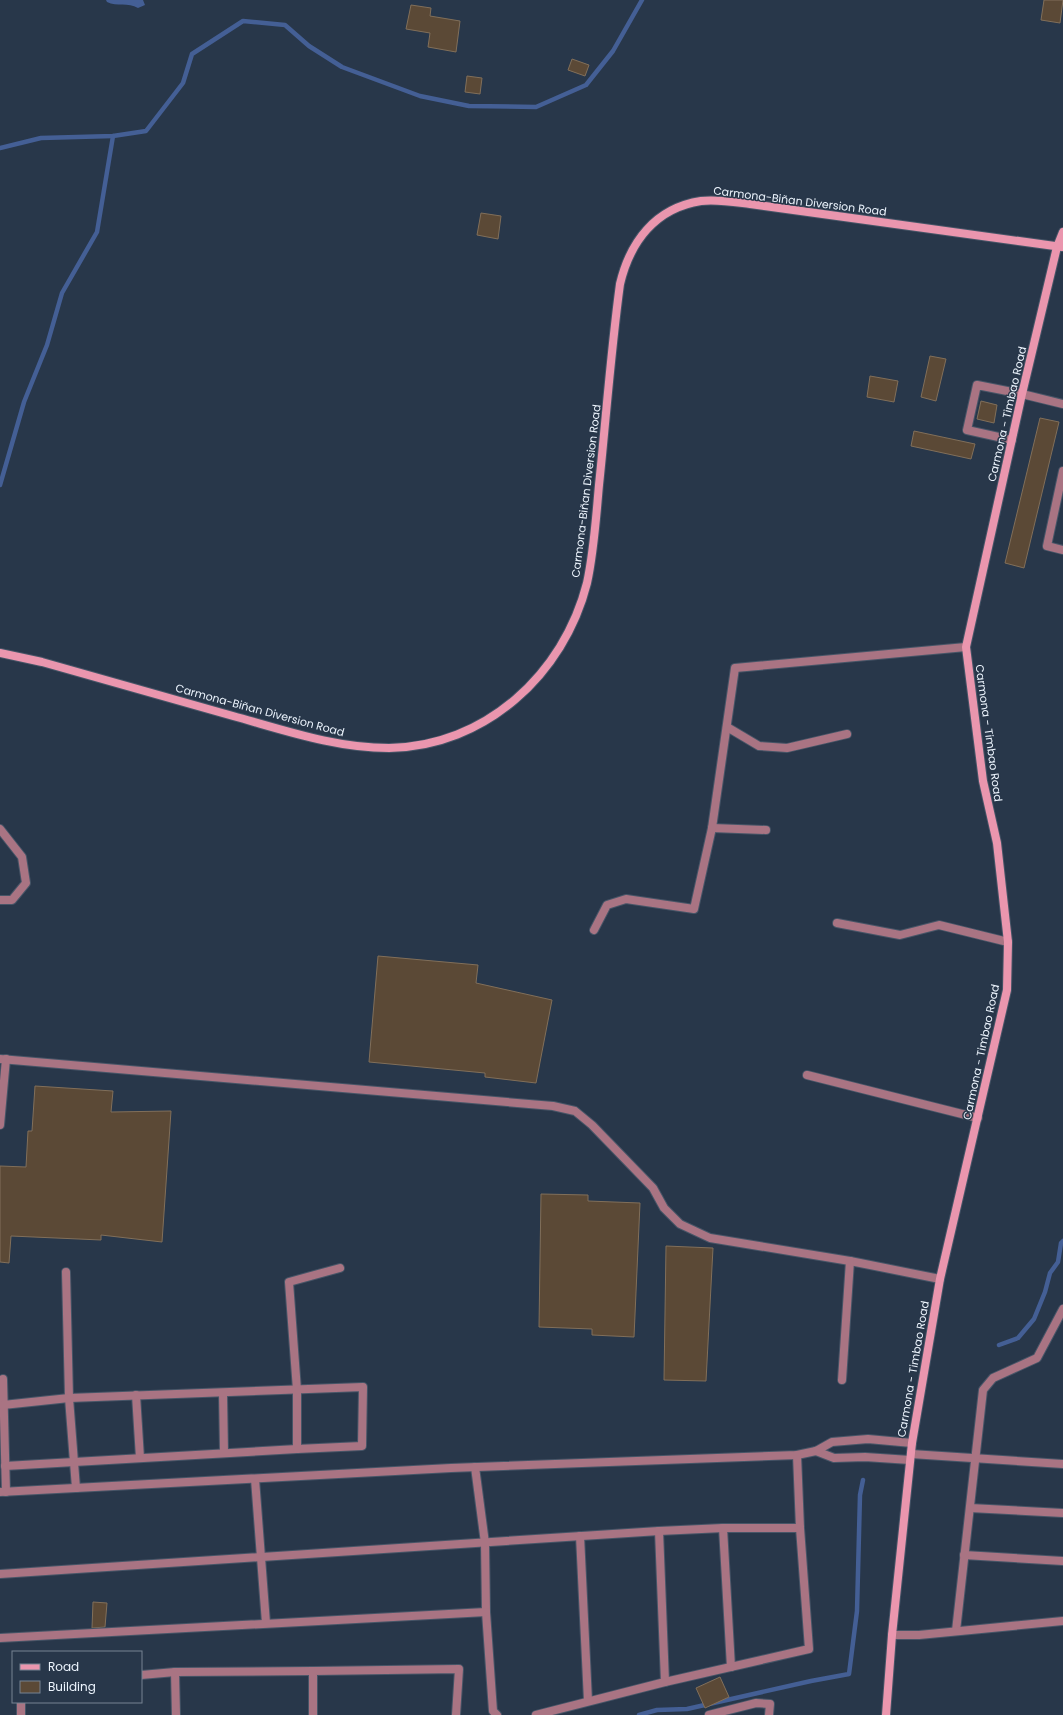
<svg xmlns="http://www.w3.org/2000/svg" width="1063" height="1715" viewBox="0 0 1063 1715" font-family="Poppins,sans-serif">
<rect width="100%" height="100%" fill="#28374a"/>
<path fill="#445f95" d="M106,0H143L145,5L138,8C128,2 117,7 107,2Z"/>
<g fill="none" stroke-linecap="round" stroke-linejoin="round">
<g stroke="#445f95" stroke-width="4.5">
<polyline points="0,148 41,138 113,136 146,131 183,83 192,54 243,21 285,25 309,46 342,67 420,96 469,106 536,107 586,85 613,51 642,0"/>
<polyline points="0,485 24,402 47,345 62,293 97,232 113,136"/>
<polyline points="999,1345 1018,1338 1034,1319 1045,1292 1050,1273 1058,1262 1061,1243 1063,1241"/>
<polyline points="639,1715 657,1710 687,1709 811,1681 849,1674 857,1611 860,1495 863,1480"/>
</g>
</g>
<g fill="#5b4936" stroke="#816f5a">
<polygon points="1044,0 1063,0 1060,23 1041,20"/>
<polygon points="411,5 431,8 430,16 460,21 456,52 428,47 430,33 406,29"/>
<polygon points="572,59 589,65 585,76 568,70"/>
<polygon points="467,76 482,78 480,94 465,92"/>
<polygon points="481,213 501,216 498,239 477,235"/>
<polygon points="930,356 946,359 936,401 921,397"/>
<polygon points="870,376 898,381 894,402 867,397"/>
<polygon points="981,401 997,405 994,423 977,419"/>
<polygon points="1040,418 1059,422 1024,568 1005,563"/>
<polygon points="914,431 975,444 971,459 911,446"/>
<polygon points="378,956 478,965 476,983 552,1000 536,1083 485,1077 485,1073 369,1062"/>
<polygon points="35,1086 113,1091 111,1112 171,1111 162,1242 101,1235 101,1240 11,1236 9,1263 0,1262 0,1166 26,1167 28,1131 32,1131"/>
<polygon points="541,1194 588,1195 588,1201 640,1203 634,1337 592,1335 592,1329 539,1327"/>
<polygon points="666,1246 713,1248 706,1381 664,1380"/>
<polygon points="93,1602 107,1603 105,1627 92,1628"/>
<polygon points="720,1677 729,1697 705,1708 696,1688"/>
</g>
<g fill="none" stroke-linecap="round" stroke-linejoin="round">
<g stroke="#475567" stroke-width="10">
<g id="lane">
<polyline points="1012,440 967,430 977,385 1022,394"/>
<polyline points="837,923 900,935 939,925 1008,942"/>
<polyline points="0,1059 553,1106 575,1111 592,1125 653,1188 664,1208 680,1224 710,1238 850,1261 940,1279"/>
<polyline points="807,1075 978,1118"/>
<polyline points="0,1125 6,1059"/>
<polyline points="842,1380 850,1261"/>
</g>
</g>
<g stroke="#475567" stroke-width="10">
<g id="street">
<polyline points="1022,394 1063,404"/>
<polyline points="1063,471 1047,546 1063,550"/>
<polyline points="727,727 759,746 787,748 847,734"/>
<polyline points="712,828 766,830"/>
<polyline points="0,829 22,857 26,883 12,900 0,900"/>
<polyline points="594,930 607,905 626,899 694,909 712,828 735,668 966,647"/>
<polyline points="66,1272 69,1398 76,1488"/>
<polyline points="3,1379 6,1492"/>
<polyline points="223,1393 224,1453"/>
<polyline points="136,1395 140,1458"/>
<polyline points="3,1405 69,1398 363,1387 362,1446 297,1449 5,1466"/>
<polyline points="297,1449 297,1390 289,1282 340,1268"/>
<polyline points="816,1451 834,1458 865,1457 910,1460"/>
<polyline points="911,1454 1063,1464"/>
<polyline points="475,1467 485,1543 486,1612 493,1711 497,1715"/>
<polyline points="255,1479 266,1623"/>
<polyline points="0,1492 451,1468 797,1455 816,1451 832,1442 868,1439 912,1443"/>
<polyline points="970,1508 1063,1513"/>
<polyline points="723,1528 731,1667"/>
<polyline points="659,1531 665,1682"/>
<polyline points="580,1536 588,1701"/>
<polyline points="964,1555 1063,1561"/>
<polyline points="0,1574 659,1531 723,1528 800,1528"/>
<polyline points="956,1631 983,1390 993,1378 1037,1358 1063,1309"/>
<polyline points="892,1635 919,1635 1063,1621"/>
<polyline points="0,1638 486,1612"/>
<polyline points="175,1672 176,1715"/>
<polyline points="141,1675 175,1672 313,1671"/>
<polyline points="21,1702 21,1715"/>
<polyline points="313,1715 313,1671 459,1669 456,1715"/>
<polyline points="536,1715 665,1682 809,1649 800,1528 797,1455"/>
<polyline points="709,1715 756,1703 770,1704 769,1715"/>
</g>
</g>
<g stroke="#475567" stroke-width="10">
<g id="secondary">
<path d="M0,653L42,662C106,680 169,698 233,716C284,730 335,748 389,748C485,747 564,674 587,583C594,551 596,518 599,485C606,418 611,350 620,284C630,242 655,208 701,201C717,199 734,202 750,204L1062,247"/>
<polyline points="886,1715 892,1635 912,1443 940,1279 1007,990 1008,942 997,843 983,781 966,647 1022,394 1057,247 1063,232"/>
</g>
</g>
<use href="#lane" stroke="#a97483" stroke-width="8"/>
<use href="#street" stroke="#a97483" stroke-width="8"/>
<use href="#secondary" stroke="#ea96ae" stroke-width="8"/>
</g>
<g text-anchor="middle" stroke-width="3" stroke-linejoin="round" paint-order="stroke">
<g font-size="11" fill="#ecf4fd" stroke="#28374a">
<text transform="translate(800 201) rotate(7)" y="4">Carmona-Biñan Diversion Road</text>
<text transform="translate(1007 414) rotate(-77)" y="4">Carmona - Timbao Road</text>
<text transform="translate(586 491) rotate(-83)" y="4">Carmona-Biñan Diversion Road</text>
<text transform="translate(260 710) rotate(15)" y="4">Carmona-Biñan Diversion Road</text>
<text transform="translate(989 733) rotate(82)" y="4">Carmona - Timbao Road</text>
<text transform="translate(981 1052) rotate(-78)" y="4">Carmona - Timbao Road</text>
<text transform="translate(913 1369) rotate(-80)" y="4">Carmona - Timbao Road</text>
</g>
</g>
<rect x="12" y="1651" width="130" height="52" fill="#28374a" stroke="#768392"/>
<rect x="20" y="1664" width="20" height="6" fill="#ea96ae" stroke="#768392"/>
<text x="48" y="1671" font-size="12" fill="#ecf4fd">Road</text>
<rect x="20" y="1681" width="20" height="12" fill="#5b4936" stroke="#768392"/>
<text x="48" y="1691" font-size="12" fill="#ecf4fd">Building</text>
</svg>
